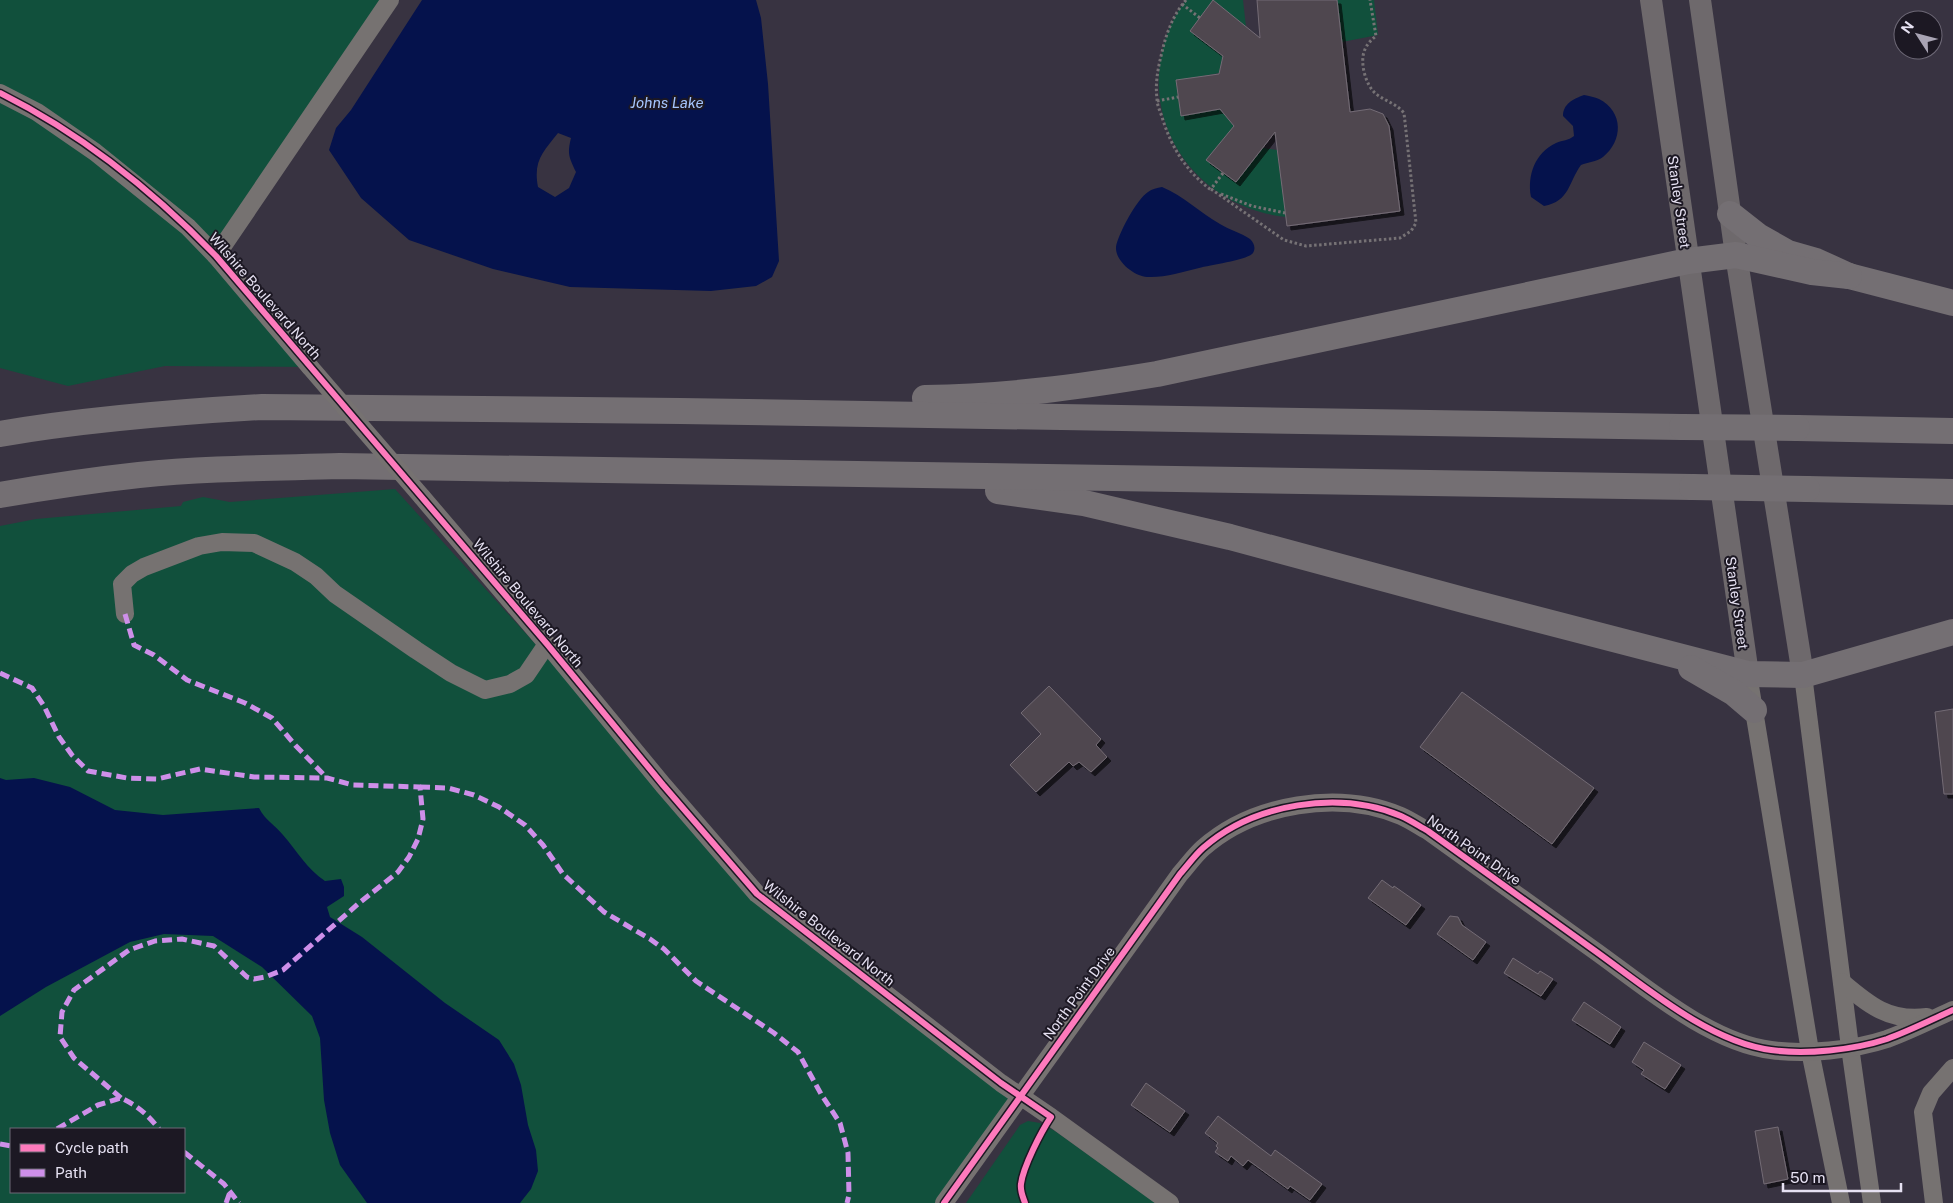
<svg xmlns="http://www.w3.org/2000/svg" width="1953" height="1203" viewBox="0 0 1953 1203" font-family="'Public Sans',sans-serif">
<defs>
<filter id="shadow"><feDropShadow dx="4" dy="4" stdDeviation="0" flood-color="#0009"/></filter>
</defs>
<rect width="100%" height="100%" fill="#383341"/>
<g fill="#11503c" fill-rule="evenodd">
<polygon points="0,0 386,0 216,256 310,367 165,366 68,386 0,368"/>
<path d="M1186,0H1243L1246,27L1213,0L1190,31L1223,56L1219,73L1176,81L1181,116L1220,109L1234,126L1206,160L1235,182L1263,148L1277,150L1286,217C1203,208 1144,134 1162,52C1166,33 1174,15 1186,0Z"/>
<polygon points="1337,0 1374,0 1378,35 1342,42"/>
<path d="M395,489L663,785L743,878L1020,1096L944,1203H0V526L36,519L181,506L183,502L203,497L230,502ZM11,1129H184V1192H11Z"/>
<polygon points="1028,1121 1040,1123 1055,1131 1156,1203 966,1203 1020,1125"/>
</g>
<g fill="#05124c" fill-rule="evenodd">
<path d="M422,0H756L761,18L768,84L779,261L772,277L756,286L711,291L570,287L493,269L409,240L361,198L329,150L336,128L351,110ZM558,133L571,138C567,154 569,157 576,172L569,188L555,197L538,187C533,161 543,152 558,133Z"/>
<path d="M1584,95C1589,96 1595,97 1599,99C1624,112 1623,141 1603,157C1596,162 1588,162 1581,165C1568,183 1570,201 1544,206L1531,197C1527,175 1535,153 1556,143C1563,140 1568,141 1574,136L1573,126L1563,116C1563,104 1573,99 1584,95Z"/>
<path d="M1162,187C1184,196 1200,213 1220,224C1229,230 1242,233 1250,239C1254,243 1256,248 1253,253C1248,260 1210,265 1199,268C1182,272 1164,278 1147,277C1134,276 1115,261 1116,247C1118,234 1137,199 1148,192C1152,189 1157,188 1162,187Z"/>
<path d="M0,778L6,780L34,778L70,787L115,810L163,815L259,808C265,820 275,825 283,835C297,851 307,869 325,881L341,879L344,887V896L327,907L330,917L362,937L445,1003L499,1040L514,1064L521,1085L528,1125L536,1150L538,1171L531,1189L520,1203H367L340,1165L330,1133L324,1100L320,1038L312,1016L262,967L213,936L164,934L130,942L46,987L0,1016Z"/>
</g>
<g fill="#4f4650" stroke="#746c75" filter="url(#shadow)">
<polygon points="1213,0 1260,38 1257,0 1337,0 1350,112 1370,109 1383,114 1389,126 1400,211 1287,226 1275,132 1236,182 1206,160 1234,126 1220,109 1181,116 1176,80 1219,74 1223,56 1190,31"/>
<polygon points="1049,686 1101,739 1096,745 1107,757 1091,772 1079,762 1073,766 1069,762 1036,792 1010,765 1041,734 1021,713"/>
<polygon points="1462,692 1594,788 1552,844 1420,747"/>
<polygon points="1953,709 1953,794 1944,794 1935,712"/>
<polygon points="1382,880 1393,888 1394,886 1421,905 1406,925 1368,898"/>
<polygon points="1450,916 1458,917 1462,925 1486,942 1473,960 1437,934"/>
<polygon points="1513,958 1538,974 1540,971 1553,979 1541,996 1504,973"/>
<polygon points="1584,1002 1621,1027 1610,1044 1572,1020"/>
<polygon points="1644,1042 1681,1065 1665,1089 1641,1074 1644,1070 1632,1062"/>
<polygon points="1146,1083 1185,1111 1170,1132 1131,1105"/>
<polygon points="1218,1116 1271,1156 1275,1150 1322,1184 1310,1200 1290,1186 1288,1189 1248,1160 1243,1166 1231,1156 1228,1161 1215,1152 1218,1148 1216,1146 1218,1143 1205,1133"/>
<polygon points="1778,1127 1788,1179 1764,1184 1755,1131"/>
</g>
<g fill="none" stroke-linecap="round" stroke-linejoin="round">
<g stroke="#767275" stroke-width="3" stroke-dasharray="2.5 2.5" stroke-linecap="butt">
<path d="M1186,0C1173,15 1166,34 1162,52C1158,68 1155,83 1157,99C1157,105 1160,111 1162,117C1171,147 1186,171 1211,190"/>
<polyline points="1182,4 1200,18"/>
<polyline points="1157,101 1178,97"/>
<path d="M1223,173L1211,189L1284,240L1306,246L1400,238L1411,231L1416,223L1404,113C1396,103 1384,101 1375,93C1366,85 1360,64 1364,52C1366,45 1371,40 1376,36L1370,0"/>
<polyline points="1221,194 1252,206 1285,213"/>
</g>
<g stroke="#767271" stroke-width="18">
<polyline points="0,93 37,112 95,152 188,227 216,256 310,367"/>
<polyline points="216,256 390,0"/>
<polyline points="422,497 547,644 663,785 757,894 1001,1083 1051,1117 1170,1203"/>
<polyline points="125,614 122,584 132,574 144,567 199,546 222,542 254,543 295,562 316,576 335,594 416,650 451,673 485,690 510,684 526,675 547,644"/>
<polyline points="1748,674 1810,1051 1841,1203"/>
<polyline points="1803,675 1850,1047 1872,1203"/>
<path d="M1842,982C1869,1005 1889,1022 1927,1017"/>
<path d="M944,1203L1180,874C1188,865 1195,855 1203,848C1254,803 1339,790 1401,816C1410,820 1419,826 1428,831C1482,870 1537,909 1591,948C1642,984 1708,1042 1771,1050C1805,1055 1854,1050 1887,1039C1909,1031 1931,1020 1953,1010"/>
<polyline points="1934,1203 1923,1112 1931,1093 1953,1068"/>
</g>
<g stroke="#6e696c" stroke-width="22">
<polyline points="1651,0 1748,674"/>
<polyline points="1700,0 1736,255 1803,675"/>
</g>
<g stroke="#746f73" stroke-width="26">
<polyline points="1730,214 1758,236 1788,253 1816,261 1849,276 1953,303"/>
<path d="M925,398C1006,397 1078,387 1157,374L1688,261L1736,255L1812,272L1849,276"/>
<polyline points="1797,428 1953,431"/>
<path d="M0,434C87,419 175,412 262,407L680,411L1682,427"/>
<polyline points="1807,489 1953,492"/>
<polyline points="998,491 1084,503 1230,537 1467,601 1748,674 1803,675 1953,632"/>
<path d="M0,495C46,487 93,480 139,475C206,468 273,468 340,466L1692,487"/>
<polyline points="1691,668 1734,693 1754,710"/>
</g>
<polyline stroke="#767271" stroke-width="18" points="310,367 422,497"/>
<g stroke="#746f73" stroke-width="26">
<polyline points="1682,427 1797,428"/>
<polyline points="1692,487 1807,489"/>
</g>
<g stroke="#ce8fe9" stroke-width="5" stroke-dasharray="10 5" stroke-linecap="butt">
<polyline points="125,614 134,645 154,655 187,680 245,703 272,718 296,746 327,778"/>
<polyline points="0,673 32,688 44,706 59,737 72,755 88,771 127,778 157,779 200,769 254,777 327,778 353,785 420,787 423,819 418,839 409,857 398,872 358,904 283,970 265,977 254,979 247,977 214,946 182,939 155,941 129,950 74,990 62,1012 60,1037 74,1058 121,1098"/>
<polyline points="420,787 448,788 474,795 499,807 525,825 543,845 563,874 604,912 650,939 664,949 696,981 774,1033 798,1052 821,1094 840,1123 848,1153 849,1195 847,1203"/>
<path d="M57,1129L98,1105L121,1098C138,1106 148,1115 159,1129"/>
<polyline points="0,1144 11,1146"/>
<polyline points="184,1152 224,1184 239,1203"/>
<polyline points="226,1203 230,1192"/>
</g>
<g stroke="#1c1823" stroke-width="9">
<g id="cycleway">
<path d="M0,93C80,133 154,192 216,256L547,644L663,785L757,894L1001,1083L1051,1117C1041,1132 1023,1167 1021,1184C1020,1191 1023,1197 1025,1203"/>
<path d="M944,1203L1180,874C1188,865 1195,855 1203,848C1254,803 1339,790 1401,816C1410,820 1419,826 1428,831C1482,870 1537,909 1591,948C1642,984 1708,1042 1771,1050C1805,1055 1854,1050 1887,1039C1909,1031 1931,1020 1953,1010"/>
</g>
</g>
<use href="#cycleway" stroke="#fd7abc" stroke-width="6"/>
</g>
<g text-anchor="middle" stroke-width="4" stroke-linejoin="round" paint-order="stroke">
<g font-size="14" fill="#e6e1f2" stroke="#1c1823">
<text transform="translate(1679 202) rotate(82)" y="5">Stanley Street</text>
<text transform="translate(265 296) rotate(49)" y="5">Wilshire Boulevard North</text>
<text transform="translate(528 603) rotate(50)" y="5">Wilshire Boulevard North</text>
<text transform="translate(1737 603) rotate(82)" y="5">Stanley Street</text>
<text transform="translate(1474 850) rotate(35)" y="5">North Point Drive</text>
<text transform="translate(829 933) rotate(38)" y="5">Wilshire Boulevard North</text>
<text transform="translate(1079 993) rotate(-54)" y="5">North Point Drive</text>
</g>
<g font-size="15" font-style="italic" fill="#a5c5fd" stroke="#1c1823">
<text x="667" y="108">Johns Lake</text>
</g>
</g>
<rect x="10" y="1128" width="175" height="65" fill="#1c1823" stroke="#6d6876"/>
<rect x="20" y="1144" width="25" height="8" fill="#fd7abc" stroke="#6d6876"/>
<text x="55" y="1153" font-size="15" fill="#e6e1f2">Cycle path</text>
<rect x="20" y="1169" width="25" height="8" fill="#ce8fe9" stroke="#6d6876"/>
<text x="55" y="1178" font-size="15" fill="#e6e1f2">Path</text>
<g transform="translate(1918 35) rotate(306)"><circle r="24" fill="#1c1823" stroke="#6d6876"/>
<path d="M0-4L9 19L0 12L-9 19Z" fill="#a9a4b4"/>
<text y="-8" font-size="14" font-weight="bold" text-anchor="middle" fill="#e6e1f2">N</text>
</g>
<path d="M1783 1183v8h118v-8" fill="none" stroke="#e6e1f2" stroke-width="2.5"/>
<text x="1790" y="1183" font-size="15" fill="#e6e1f2" stroke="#1c1823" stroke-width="4" paint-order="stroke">50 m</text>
</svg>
